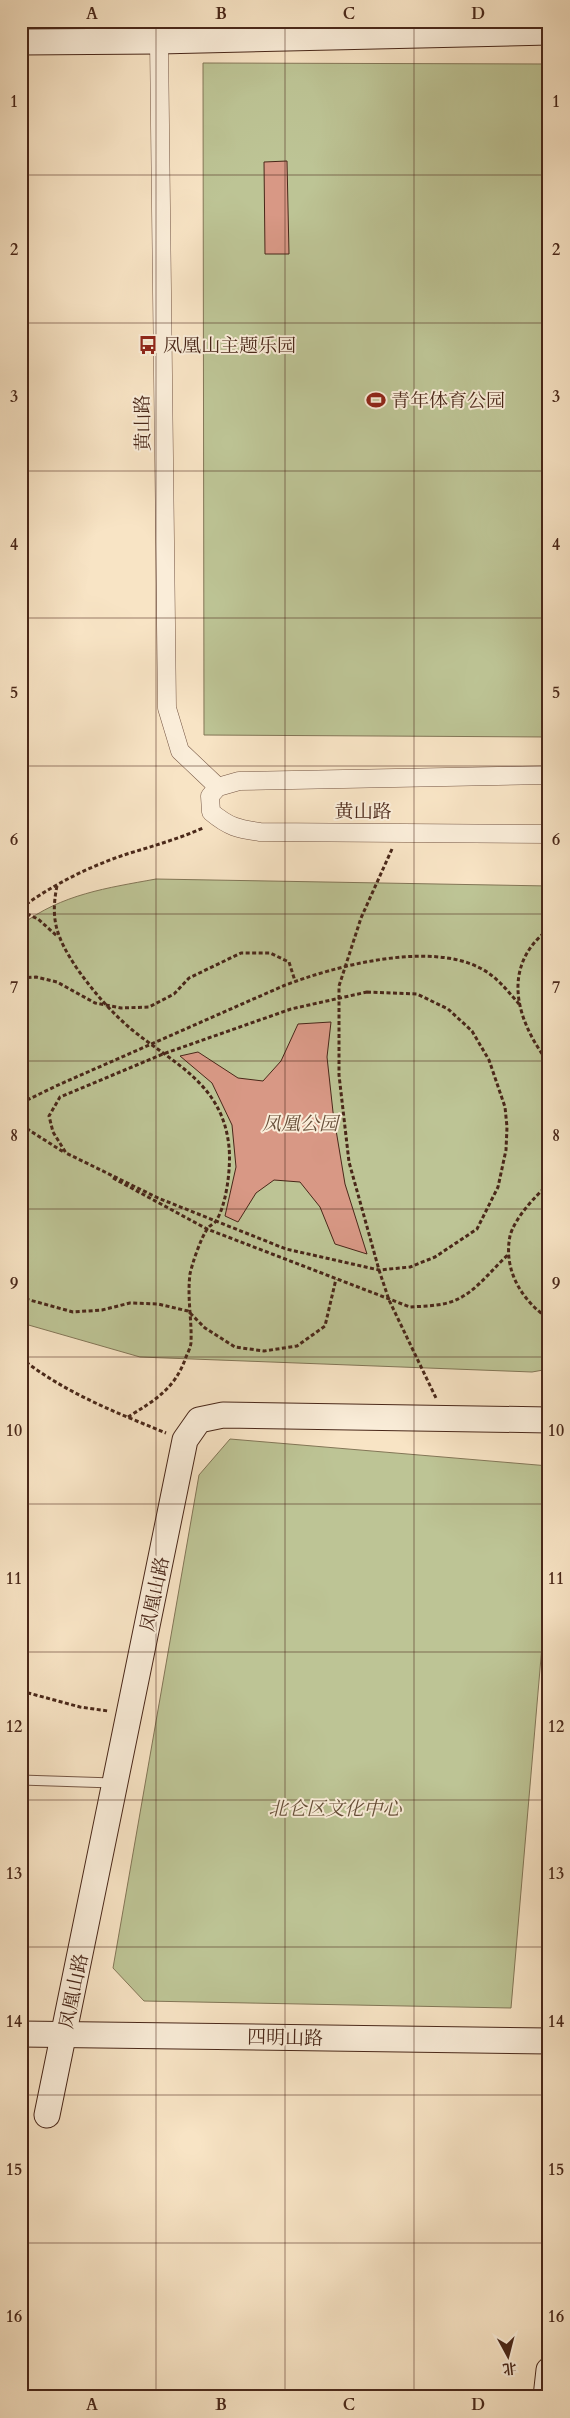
<svg xmlns="http://www.w3.org/2000/svg" width="570" height="2418" viewBox="0 0 570 2418" font-family="Cardo,'Noto Serif SC',serif">
<rect width="100%" height="100%" fill="#f8e4c5"/>
<filter id="stains"><feTurbulence type="fractalNoise" baseFrequency=".004" numOctaves="4"/><feColorMatrix values="0 0 0 0 .2 0 0 0 0 .09 0 0 0 0 .02 0 0 0 .5 -.17"/></filter>
<radialGradient id="worn" r=".72"><stop offset=".6" stop-color="#630" stop-opacity="0"/><stop offset="1" stop-color="#630" stop-opacity=".3"/></radialGradient>
<g fill="#bdc495" stroke="#837657">
<polygon points="203,63 549,64 549,737 204,735"/>
<path d="M156,879L549,886V1099L542,1143L549,1194V1369L532,1372L140,1357L25,1324L21,1320V925C62,894 107,888 156,879Z"/>
<polygon points="230,1439 549,1466 549,1564 511,2008 144,2001 113,1968 199,1475"/>
</g>
<g fill="#d89885" stroke="#492719">
<polygon points="287,161 289,254 265,254 264,162"/>
<polygon points="331,1022 327,1057 333,1112 345,1184 367,1254 335,1244 320,1207 300,1182 274,1180 256,1193 238,1222 225,1216 236,1167 232,1125 212,1083 180,1056 198,1052 238,1078 263,1081 281,1061 298,1024"/>
</g>
<g fill="none" stroke-linecap="round" stroke-linejoin="round">
<g stroke="#755644" stroke-width="11">
<polyline id="lane" points="21,1780 113,1783"/>
</g>
<g stroke="#755644" stroke-width="19">
<g id="street">
<polyline points="159,41 167,708 180,751 218,787"/>
<path d="M549,775L239,781L218,787L210,796L211,812C229,827 238,829 260,832L549,834"/>
</g>
</g>
<g stroke="#492719" stroke-width="27">
<g id="secondary">
<polyline points="21,42 159,41 549,32"/>
<polyline points="21,2034 549,2041"/>
<polyline points="47,2115 185,1440 199,1420 223,1415 549,1420"/>
<polyline points="546,2397 549,2370"/>
</g>
</g>
<g stroke="#492719" stroke-width="3" stroke-dasharray="4 2.5" stroke-linecap="butt">
<polyline points="392,849 361,918 339,986 339,1075 349,1162 379,1270 389,1300 436,1398"/>
<path d="M57,886C50,920 57,938 76,967C92,990 110,1011 131,1029C174,1064 223,1084 229,1147C231,1166 227,1204 216,1221C214,1224 210,1225 208,1228C201,1237 192,1264 190,1274C187,1298 192,1320 191,1342C191,1347 188,1352 186,1357C175,1389 155,1400 128,1417"/>
<path d="M21,908C52,885 90,866 127,854C153,846 178,839 203,828"/>
<polyline points="21,911 38,919 57,936"/>
<path d="M549,929C500,966 516,1021 549,1063"/>
<polyline points="21,978 36,977 57,982 95,1003 121,1008 149,1007 174,994 189,978 241,953 270,953 289,962 295,981"/>
<polygon points="367,992 417,994 448,1009 472,1031 489,1060 505,1107 507,1127 506,1150 498,1187 477,1229 435,1257 410,1267 379,1270 286,1249 158,1198 66,1153 53,1132 49,1116 60,1097 163,1054 291,1009"/>
<path d="M21,1103L56,1086L283,986C335,966 428,941 480,968C496,976 507,990 519,1004"/>
<polyline points="21,1125 65,1153"/>
<path d="M113,1178L207,1229L410,1307C426,1306 446,1306 460,1298C479,1288 493,1268 509,1254"/>
<path d="M549,1184C536,1195 514,1219 510,1236C503,1270 522,1301 549,1319"/>
<polyline points="21,1294 26,1299 73,1312 102,1310 130,1303 158,1304 188,1311 205,1328 235,1347 264,1351 297,1346 325,1326 336,1279"/>
<path d="M21,1358C63,1392 117,1413 166,1433"/>
<polyline points="21,1386 27,1362"/>
<polyline points="21,1691 80,1707 108,1711"/>
</g>
<use href="#lane" stroke="#faedd9" stroke-width="9"/>
<use href="#street" stroke="#faedd9" stroke-width="18"/>
<use href="#secondary" stroke="#faedd9" stroke-width="25"/>
</g>
<path fill="none" stroke="#492719" stroke-width="1" stroke-opacity="0.55" d="M156,21V2397M285,21V2397M414,21V2397M21,175H549M21,323H549M21,471H549M21,618H549M21,766H549M21,914H549M21,1061H549M21,1209H549M21,1357H549M21,1504H549M21,1652H549M21,1800H549M21,1947H549M21,2095H549M21,2243H549"/>
<defs>
<g id="bus-bare" transform="scale(1.5)"><path d="M-5-6H5V4H4V6H2V4H-2V6H-4V4H-5ZM-3.5-4V0h7V-4ZM-3.5 1.2v1.5H-2V1.2ZM2 1.2v1.5H3.5V1.2Z" fill="#8f2418" stroke="#faedd9" stroke-width="2.5" paint-order="stroke"/></g>
<g id="stadium-bare" transform="scale(1.5)"><path d="M0-5a6.5 5 0 1 0 0 10a6.5 5 0 1 0 0-10ZM-3.5-1.8h7v3.6h-7Z" fill="#8f2418" stroke="#faedd9" stroke-width="2.5" paint-order="stroke"/></g>
</defs>
<g fill-rule="evenodd">
<use href="#bus-bare" x="148" y="345"/>
<use href="#stadium-bare" x="376" y="400"/>
</g>
<g text-anchor="middle" stroke-width="4" stroke-linejoin="round" paint-order="stroke">
<g font-size="19" fill="#492719" stroke="#faedd9" text-anchor="start">
<text x="163" y="352">凤凰山主题乐园</text>
<text x="391" y="407">青年体育公园</text>
</g>
<g font-size="19" fill="#492719" stroke="#faedd9">
<text transform="translate(142 423) rotate(-91)" y="7">黄山路</text>
<text x="363" y="818">黄山路</text>
<text transform="translate(154 1594) rotate(-78)" y="7">凤凰山路</text>
<text transform="translate(73 1991) rotate(-78)" y="7">凤凰山路</text>
<text transform="translate(285 2037) rotate(1)" y="7">四明山路</text>
</g>
<g font-size="19" font-style="italic" fill="#664e38" stroke="#faedd9">
<text x="300" y="1130">凤凰公园</text>
<text x="335" y="1815">北仑区文化中心</text>
</g>
</g>
<rect width="570" height="2418" fill="none" stroke="#f8e4c5" stroke-width="55"/>
<g transform="translate(508 2356) rotate(173)" stroke="#faedd9" stroke-width="4" paint-order="stroke">
<path d="M0-4L9 19L0 12L-9 19Z" fill="#492719"/>
<text y="-8" font-size="14" font-weight="bold" text-anchor="middle" fill="#492719">北</text>
</g>
<rect x="28" y="28" width="514" height="2362" fill="none" stroke="#492719" stroke-width="2"/>
<g font-size="16" text-anchor="middle" font-weight="bold" fill="#492719">
<text x="92" y="19">A</text>
<text x="221" y="19">B</text>
<text x="349" y="19">C</text>
<text x="478" y="19">D</text>
<text x="14" y="107">1</text>
<text x="556" y="107">1</text>
<text x="14" y="255">2</text>
<text x="556" y="255">2</text>
<text x="14" y="402">3</text>
<text x="556" y="402">3</text>
<text x="14" y="550">4</text>
<text x="556" y="550">4</text>
<text x="14" y="698">5</text>
<text x="556" y="698">5</text>
<text x="14" y="845">6</text>
<text x="556" y="845">6</text>
<text x="14" y="993">7</text>
<text x="556" y="993">7</text>
<text x="14" y="1141">8</text>
<text x="556" y="1141">8</text>
<text x="14" y="1289">9</text>
<text x="556" y="1289">9</text>
<text x="14" y="1436">10</text>
<text x="556" y="1436">10</text>
<text x="14" y="1584">11</text>
<text x="556" y="1584">11</text>
<text x="14" y="1732">12</text>
<text x="556" y="1732">12</text>
<text x="14" y="1879">13</text>
<text x="556" y="1879">13</text>
<text x="14" y="2027">14</text>
<text x="556" y="2027">14</text>
<text x="14" y="2175">15</text>
<text x="556" y="2175">15</text>
<text x="14" y="2322">16</text>
<text x="556" y="2322">16</text>
<text x="92" y="2410">A</text>
<text x="221" y="2410">B</text>
<text x="349" y="2410">C</text>
<text x="478" y="2410">D</text>
</g>
<rect width="100%" height="100%" filter="url(#stains)"/>
<rect width="100%" height="100%" fill="url(#worn)"/>
</svg>
